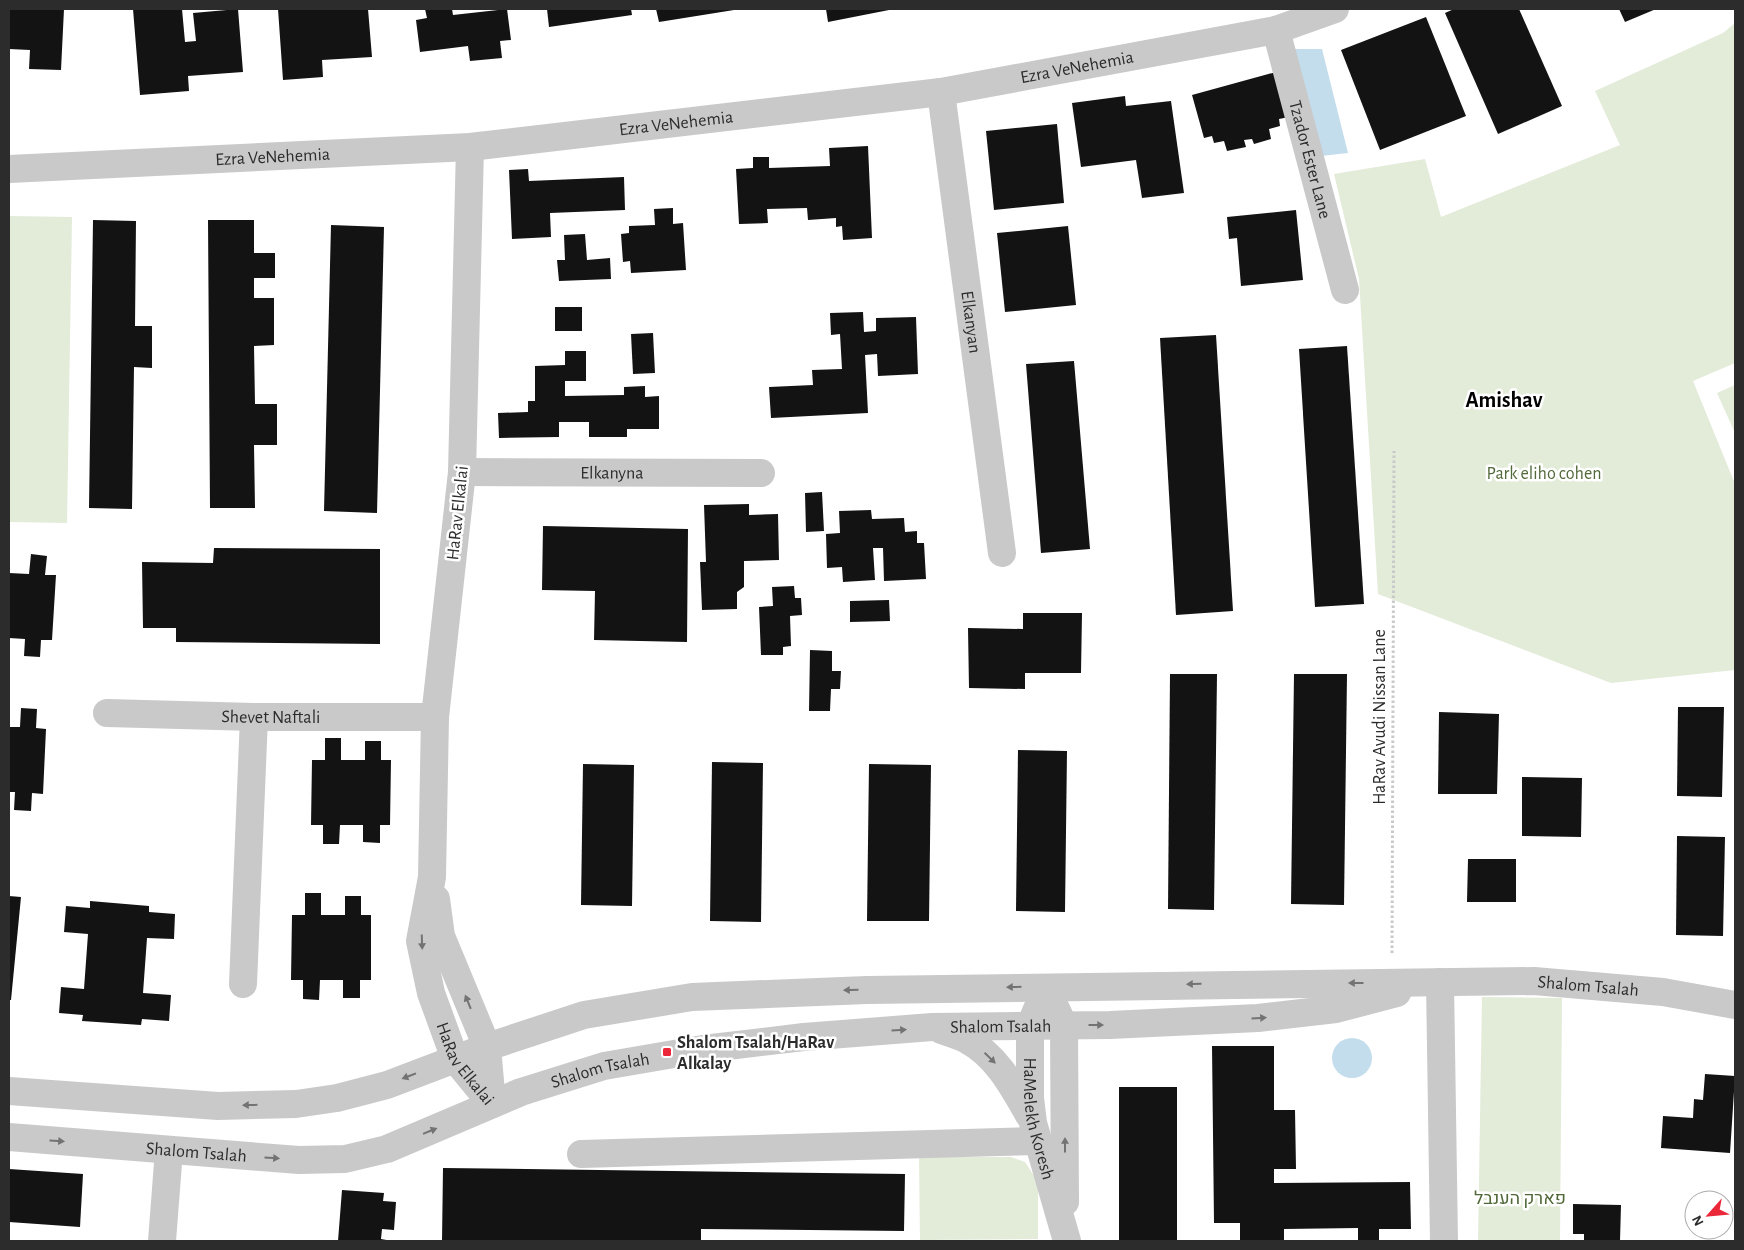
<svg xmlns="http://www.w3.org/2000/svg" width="1744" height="1250" viewBox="0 0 1744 1250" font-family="'Alegreya Sans',Heebo,sans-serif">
<rect width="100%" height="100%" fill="#fff"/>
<g fill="#e3ebd9">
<polygon points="1735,23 1735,363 1693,381 1735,484 1735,670 1611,683 1378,594 1359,279 1334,174 1425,159 1441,217 1620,145 1595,91 1723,33"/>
<polygon points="9,216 72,217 67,523 9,522"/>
<polygon points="1735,385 1735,433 1717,393"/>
<polygon points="1482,997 1562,998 1560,1241 1478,1241"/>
<polygon points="919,1157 1011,1157 1025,1162 1038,1182 1038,1239 920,1240"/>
</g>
<g fill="#c4ddec">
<polygon points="1292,49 1322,49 1348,153 1321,156"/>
<circle cx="1352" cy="1058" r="20"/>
</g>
<g fill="#131313">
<polygon points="9,9 64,9 61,70 29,69 30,50 9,49"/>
<polygon points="133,9 182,9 185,42 196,41 193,13 238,9 243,72 188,76 189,91 140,95"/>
<polygon points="278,9 368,9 372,57 322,60 323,77 283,80"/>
<polygon points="425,9 452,9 453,15 507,9 511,40 500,41 502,58 470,61 468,46 420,52 416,20 427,18"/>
<polygon points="547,9 631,9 632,15 549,27"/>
<polygon points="656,9 734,9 734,10 659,22"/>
<polygon points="826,9 889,9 889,10 828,22"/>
<polygon points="1454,9 1519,9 1562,106 1498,134 1445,13"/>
<polygon points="1619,9 1656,9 1625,22"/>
<polygon points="1426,17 1466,116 1380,150 1341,50"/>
<polygon points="1276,72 1289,117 1279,119 1280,126 1269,129 1271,139 1254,144 1252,139 1244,140 1246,147 1227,151 1224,141 1214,143 1212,136 1204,138 1192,95"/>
<polygon points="1125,96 1126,106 1171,101 1184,193 1142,198 1136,160 1081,167 1072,103"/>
<polygon points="1057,124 1064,203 994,210 986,131"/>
<polygon points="868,146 872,238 843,240 842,226 836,227 836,218 808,220 807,208 767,209 768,223 739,224 736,169 753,168 753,157 769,157 769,168 830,166 829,148"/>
<polygon points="528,169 529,181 624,177 625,210 550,213 551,237 512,239 509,170"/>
<polygon points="673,208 673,224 683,223 686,270 631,273 630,261 623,262 621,234 629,233 629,226 655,225 654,209"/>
<polygon points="1296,210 1303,280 1241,286 1237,238 1229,239 1227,217"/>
<polygon points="93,220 136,221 135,326 152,326 152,368 134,367 132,509 89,508"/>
<polygon points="208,220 254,220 254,253 275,253 275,278 254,278 254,298 274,298 274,345 254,346 255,404 277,404 277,445 254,445 255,508 210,508"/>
<polygon points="331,225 384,227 377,513 324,511"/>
<polygon points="1068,226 1076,305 1005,312 997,233"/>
<polygon points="585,234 587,260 610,258 611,279 559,281 557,260 565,260 564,235"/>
<rect x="555" y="307" width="27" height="24"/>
<polygon points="863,312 864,332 876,331 876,318 916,317 918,374 878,376 877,354 865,355 868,413 771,418 769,387 813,385 812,370 842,369 840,334 831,335 830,313"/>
<polygon points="653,333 655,373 633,374 631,334"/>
<polygon points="1216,335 1233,611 1176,615 1160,338"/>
<polygon points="1347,346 1364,604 1315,607 1299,349"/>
<polygon points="565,351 586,351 586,381 565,381 565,396 624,395 624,387 645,386 645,397 659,396 659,429 627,429 627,437 589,437 589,422 559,422 559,437 499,438 498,413 528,412 528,401 535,401 535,366 565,365"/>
<polygon points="1074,361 1090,549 1041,553 1026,364"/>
<polygon points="822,492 824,531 806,532 805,493"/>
<polygon points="749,504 749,515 778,514 779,560 744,561 744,587 737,592 737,609 702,610 700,562 706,562 704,505"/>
<polygon points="871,510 872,519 904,518 905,532 917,531 917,543 924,543 926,579 884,581 883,548 873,548 875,580 843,582 842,567 827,568 826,534 840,533 839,511"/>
<polygon points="543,526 688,529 687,642 594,640 595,591 542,590"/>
<polygon points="214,548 380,549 380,644 176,642 176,628 143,628 142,562 213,563"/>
<polygon points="31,554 47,556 45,575 56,575 52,640 41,640 40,657 24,656 25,639 9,638 9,573 29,574"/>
<polygon points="794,586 795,598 801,598 802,615 790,616 791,646 783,647 783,655 761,655 759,607 773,606 772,587"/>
<polygon points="889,600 890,621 850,622 850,601"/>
<polygon points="1023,613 1082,613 1081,673 1025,673 1025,689 969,688 968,628 1023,629"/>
<polygon points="810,650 832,651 832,671 841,671 840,689 831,689 830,711 809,711"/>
<polygon points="1170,674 1217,674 1214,910 1168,909"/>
<polygon points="1294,674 1347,674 1344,905 1291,904"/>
<polygon points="1678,707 1724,707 1722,797 1677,796"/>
<polygon points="21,708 37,709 36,728 46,729 43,794 32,793 31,811 14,810 15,792 9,792 9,727 20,727"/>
<polygon points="1439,712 1499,714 1497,794 1438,794"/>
<polygon points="325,738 341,738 341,760 365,760 365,741 381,741 381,760 391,760 390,825 380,825 380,843 363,842 363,825 340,825 339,844 323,844 323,825 311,825 312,760 325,760"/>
<polygon points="1018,750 1067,751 1065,912 1016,911"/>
<polygon points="712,762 763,763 761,922 710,921"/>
<polygon points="583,764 634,765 632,906 581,905"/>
<polygon points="869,764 931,765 929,921 867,921"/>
<polygon points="1522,777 1582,778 1581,837 1522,836"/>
<polygon points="1677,836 1725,837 1723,936 1676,935"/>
<polygon points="1468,859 1516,859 1516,902 1467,902"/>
<polygon points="305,893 321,893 321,915 345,915 345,896 361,896 361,915 371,915 371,980 360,980 360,998 343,998 343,980 320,980 319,1000 303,999 303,980 291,980 292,915 305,915"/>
<polygon points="9,896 21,897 11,1000 9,1000"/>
<polygon points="90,901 149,906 149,912 175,914 174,939 147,938 143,993 171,995 169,1021 142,1019 141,1025 82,1021 83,1015 59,1013 61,987 84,989 88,934 64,932 66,906 90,908"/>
<polygon points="1212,1046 1274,1046 1274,1110 1295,1110 1296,1169 1274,1169 1274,1183 1410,1182 1411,1229 1379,1229 1379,1241 1358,1241 1358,1228 1284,1229 1284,1241 1240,1241 1240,1223 1214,1223"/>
<polygon points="1705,1074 1735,1076 1730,1153 1661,1148 1663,1116 1693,1118 1694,1099 1703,1100"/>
<rect x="1119" y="1087" width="58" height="154"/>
<polygon points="443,1168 905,1174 904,1231 701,1229 701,1241 442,1241"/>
<polygon points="9,1169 83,1174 80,1227 9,1222"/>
<polygon points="342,1190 384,1193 383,1201 396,1202 394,1230 382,1229 381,1239 392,1241 338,1241"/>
<polygon points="1573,1204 1621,1205 1620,1241 1584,1241 1584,1234 1573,1234"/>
</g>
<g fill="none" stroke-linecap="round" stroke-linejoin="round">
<polyline stroke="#c9c9c9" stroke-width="3" stroke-dasharray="2.5 2.5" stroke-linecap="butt" points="1392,953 1394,451"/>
<g stroke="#c9c9c9" stroke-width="28">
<path id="s1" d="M1276,30L1345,290"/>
<path id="s2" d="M941,92L1002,553"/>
<path id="s3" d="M470,147L462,472L435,717L432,877L420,941L431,993L455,1059L492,1104"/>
<path id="s4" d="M9,169L470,147L941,92L1276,30L1335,9"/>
<path id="s5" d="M462,472L761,473"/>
<path id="s6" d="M107,713L254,717H435"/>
<polyline points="436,899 441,936 487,1047 492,1104"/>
<polyline points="1440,982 1444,1241"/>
<polyline points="243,984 254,717"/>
<path id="s7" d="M1037,1009L1030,1026V1098L1033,1123L1067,1241"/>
<polyline points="1056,1009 1064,1026 1065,1202"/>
<path d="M941,1030C949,1033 959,1035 967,1040C997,1056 1013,1087 1029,1115"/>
<path id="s8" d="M9,1091L218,1106L296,1104L337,1098L387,1085L487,1047L584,1015L692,997L867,990L1534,981L1663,992L1735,1005"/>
<path id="s9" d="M9,1137L299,1160L345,1159L387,1149L521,1092L604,1066L703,1049L804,1037L932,1027L1110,1025L1258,1018L1336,1009L1397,993"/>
<polyline points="581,1154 1037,1141"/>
<polyline points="162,1241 169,1150"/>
</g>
</g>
<defs><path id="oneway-solid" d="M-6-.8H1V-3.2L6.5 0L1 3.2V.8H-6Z" transform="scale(1.25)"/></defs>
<g fill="#737373">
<use href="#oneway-solid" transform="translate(422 942) rotate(88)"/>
<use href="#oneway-solid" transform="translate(1356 983) rotate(180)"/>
<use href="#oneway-solid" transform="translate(1194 984) rotate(179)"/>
<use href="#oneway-solid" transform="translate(1014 987) rotate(179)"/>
<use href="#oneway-solid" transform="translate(851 990) rotate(178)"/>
<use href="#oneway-solid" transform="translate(468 1002) rotate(-112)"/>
<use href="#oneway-solid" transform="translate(1259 1018) rotate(-4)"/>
<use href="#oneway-solid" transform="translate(1096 1025)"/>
<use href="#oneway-solid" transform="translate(899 1030) rotate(-4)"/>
<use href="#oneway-solid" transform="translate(990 1058) rotate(44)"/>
<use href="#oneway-solid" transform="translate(409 1076) rotate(159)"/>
<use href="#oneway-solid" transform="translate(250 1105) rotate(179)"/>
<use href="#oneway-solid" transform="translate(430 1131) rotate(-22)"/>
<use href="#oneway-solid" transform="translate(57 1141) rotate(4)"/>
<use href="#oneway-solid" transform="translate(1065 1145) rotate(-90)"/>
<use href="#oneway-solid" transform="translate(272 1158) rotate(4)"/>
</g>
<rect fill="#eb273a" stroke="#fff" stroke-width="2" x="662" y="1047" width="10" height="10" rx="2.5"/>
<g text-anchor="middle" stroke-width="5" stroke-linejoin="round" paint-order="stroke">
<g font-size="18" fill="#2c2c2c" stroke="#fff">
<text dy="6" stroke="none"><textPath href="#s4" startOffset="1074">Ezra VeNehemia</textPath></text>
<text dy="6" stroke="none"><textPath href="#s4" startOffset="669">Ezra VeNehemia</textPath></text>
<text dy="6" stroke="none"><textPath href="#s4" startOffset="264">Ezra VeNehemia</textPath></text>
<text dy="6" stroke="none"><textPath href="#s1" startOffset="134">Tzador Ester Lane</textPath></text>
<text dy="6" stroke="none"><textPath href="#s2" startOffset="232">Elkanyan</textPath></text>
<text dy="6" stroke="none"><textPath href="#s5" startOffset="150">Elkanyna</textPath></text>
<text transform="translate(457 513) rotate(-84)" y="6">HaRav Elkalai</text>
<text dy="6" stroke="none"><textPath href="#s6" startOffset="164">Shevet Naftali</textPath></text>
<text transform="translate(1379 717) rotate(-90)" y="6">HaRav Avudi Nissan Lane</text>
<text dy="6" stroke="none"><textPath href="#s8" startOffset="1596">Shalom Tsalah</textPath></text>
<text dy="6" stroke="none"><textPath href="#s9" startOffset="1012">Shalom Tsalah</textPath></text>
<text dy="6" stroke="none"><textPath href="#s3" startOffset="929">HaRav Elkalai</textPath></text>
<text dy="6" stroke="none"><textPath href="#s9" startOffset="608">Shalom Tsalah</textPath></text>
<text dy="6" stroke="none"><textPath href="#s7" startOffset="112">HaMelekh Koresh</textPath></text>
<text dy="6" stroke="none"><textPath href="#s9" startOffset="188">Shalom Tsalah</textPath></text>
</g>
<g font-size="18" fill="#516939" stroke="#fff">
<text x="1544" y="479">Park eliho cohen</text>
<text x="1520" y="1204">פארק הענבל</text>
</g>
<g font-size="18" font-weight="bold" fill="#2c2c2c" stroke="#fff" text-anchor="start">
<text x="677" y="1048">Shalom Tsalah/HaRav<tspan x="677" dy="21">Alkalay</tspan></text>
</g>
<g font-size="22" font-weight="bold" fill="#000" stroke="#fff">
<text x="1504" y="407">Amishav</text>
</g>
</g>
<rect width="1744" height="1250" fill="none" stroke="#2c2c2c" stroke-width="20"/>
<g transform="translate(1709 1215) rotate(243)"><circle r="24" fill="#ffffff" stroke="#ababab"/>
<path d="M0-4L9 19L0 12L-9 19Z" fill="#eb273a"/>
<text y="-8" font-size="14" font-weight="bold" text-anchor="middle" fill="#2c2c2c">N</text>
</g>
</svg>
